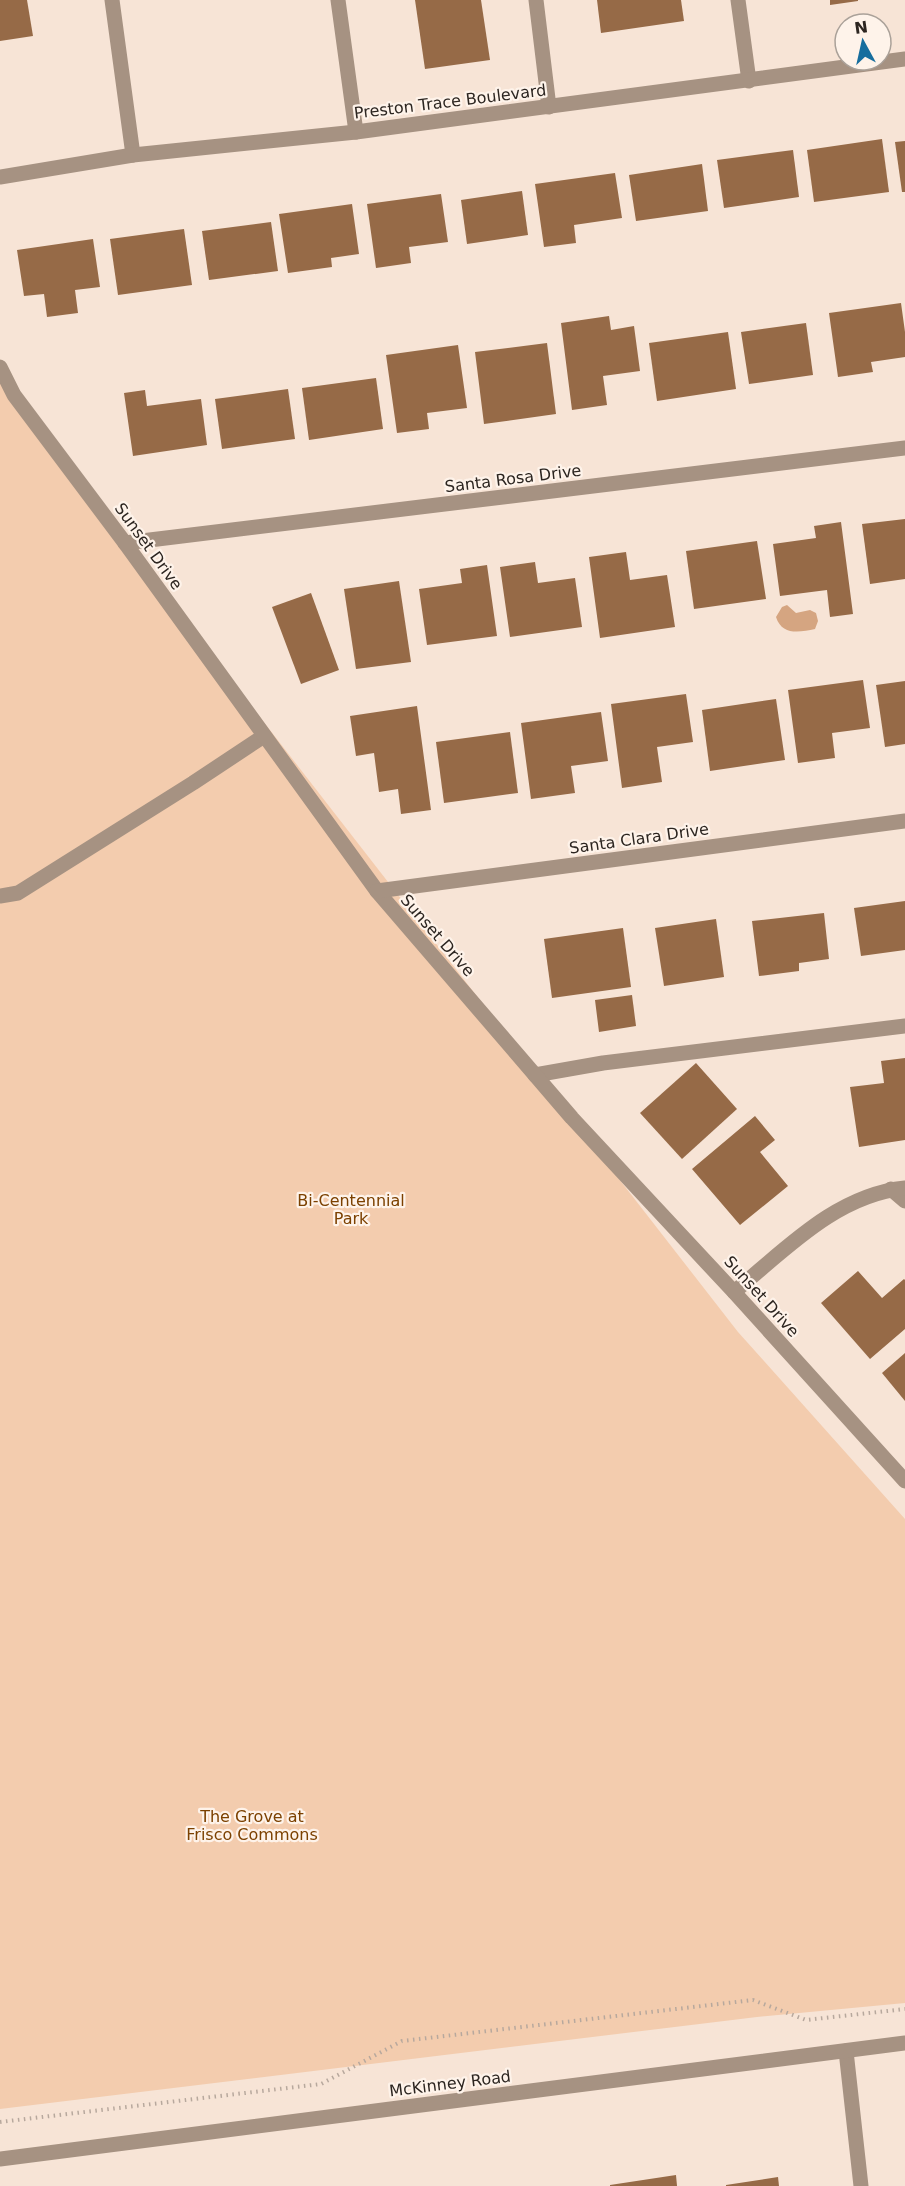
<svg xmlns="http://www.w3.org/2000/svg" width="905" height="2186" viewBox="0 0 905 2186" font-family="'DejaVu Sans',sans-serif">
<rect width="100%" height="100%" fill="#f7e4d6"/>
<polygon fill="#f3ccae" points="0,383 738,1332 905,1519 905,2003 757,2017 0,2109"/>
<path fill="#d5a581" d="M787,605L796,613L810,610L816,613L818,621L815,629C800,632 782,636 776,617L782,607Z"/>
<g fill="#966a47">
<polygon points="0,0 27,0 33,36 0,41"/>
<polygon points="415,0 481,0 490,60 425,69"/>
<polygon points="597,0 681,0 684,21 601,33"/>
<polygon points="830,0 858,0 858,1 830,5"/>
<polygon points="882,139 889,192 814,202 807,150"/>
<polygon points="905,141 905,192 902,192 895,142"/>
<polygon points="793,150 799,197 724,208 717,160"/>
<polygon points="702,164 708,211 636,221 629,175"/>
<polygon points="615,173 622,218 574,225 576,243 544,247 535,184"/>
<polygon points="522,191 528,235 467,244 461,200"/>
<polygon points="441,194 448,242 409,247 411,263 376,268 367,204"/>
<polygon points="352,204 359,254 331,258 332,267 288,273 279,214"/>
<polygon points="271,222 278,271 209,280 202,231"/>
<polygon points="184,229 192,285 118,295 110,239"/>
<polygon points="93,239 100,287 75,290 78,313 47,317 44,294 24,296 17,250"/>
<polygon points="901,303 905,332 905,357 871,362 873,372 838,377 829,313"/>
<polygon points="609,316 611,330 634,326 640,371 603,376 607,405 572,410 561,323"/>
<polygon points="806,323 813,375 749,384 741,332"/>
<polygon points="728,332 736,389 657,401 649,343"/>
<polygon points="547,343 556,414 484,424 475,352"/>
<polygon points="458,345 467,408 427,413 429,429 397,433 386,355"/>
<polygon points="376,378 383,429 309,440 302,388"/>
<polygon points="288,389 295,439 222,449 215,399"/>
<polygon points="145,390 147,406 201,399 207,445 133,456 124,393"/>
<polygon points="905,519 905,579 870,584 862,524"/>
<polygon points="841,522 853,614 830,617 827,590 780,596 773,544 816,538 814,526"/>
<polygon points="757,541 766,599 694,609 686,551"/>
<polygon points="626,552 630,580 667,575 675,627 600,638 589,557"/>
<polygon points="535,562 538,583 575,578 582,627 510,637 500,567"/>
<polygon points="487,565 497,636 427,645 419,589 462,583 460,569"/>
<polygon points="399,581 411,662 356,669 344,589"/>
<polygon points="311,593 339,670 301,684 272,607"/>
<polygon points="863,680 870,728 832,733 835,758 798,763 788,690"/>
<polygon points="905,681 905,744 885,747 876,685"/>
<polygon points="686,694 693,742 657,747 662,782 622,788 611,704"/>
<polygon points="776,699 785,760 710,771 702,710"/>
<polygon points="417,706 431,810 401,814 398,789 379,792 374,753 356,756 350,716"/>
<polygon points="601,712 608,761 571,766 575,793 531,799 521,723"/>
<polygon points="510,732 518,793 444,803 436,742"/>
<polygon points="905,901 905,950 861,956 854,908"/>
<polygon points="824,913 829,959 799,963 799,971 759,976 752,921"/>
<polygon points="716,919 724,977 664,986 655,928"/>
<polygon points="623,928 631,987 552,998 544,939"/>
<polygon points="632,995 636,1026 599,1032 595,1000"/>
<polygon points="905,1058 905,1140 859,1147 850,1087 884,1083 881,1061"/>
<polygon points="696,1063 737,1109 682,1159 640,1113"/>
<polygon points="755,1116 775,1140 760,1152 788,1186 740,1225 692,1169"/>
<polygon points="858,1271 882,1298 904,1279 905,1280 905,1329 870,1359 821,1303"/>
<polygon points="905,1353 905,1401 882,1373"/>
<polygon points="676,2175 677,2186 610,2186 610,2185"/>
<polygon points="778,2177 779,2186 726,2186 726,2185"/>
</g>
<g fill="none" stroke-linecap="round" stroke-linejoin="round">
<polyline stroke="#b7a89d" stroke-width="4" stroke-dasharray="1.5 4.5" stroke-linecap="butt" points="0,2122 321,2084 402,2041 753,2000 806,2020 905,2009"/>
<g stroke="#a69282" stroke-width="15">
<polyline points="112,0 133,155"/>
<polyline points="536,0 549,107"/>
<polyline points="0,896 18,893 193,783 264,736"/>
<polyline points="535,1075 603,1063 905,1026"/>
<polyline points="891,1189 905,1201"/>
</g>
<g stroke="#a69282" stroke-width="15">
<polyline points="338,0 356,132"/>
<polyline points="738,0 749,81"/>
<polyline points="0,177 133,155 356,132 905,59"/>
<polyline points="0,367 14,395 125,543 377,891 572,1118 734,1292 905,1481"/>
<polyline points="125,543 905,448"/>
<polyline points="377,891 905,821"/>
<path d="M734,1292C785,1250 836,1195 905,1188"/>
<polyline points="846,2051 861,2186"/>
<polyline points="0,2159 905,2043"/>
</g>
</g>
<g text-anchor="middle" stroke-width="4.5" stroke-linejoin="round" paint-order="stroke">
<g font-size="16" fill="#2c2520" stroke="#fef3ea">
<text transform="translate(450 101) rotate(-7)" y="6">Preston Trace Boulevard</text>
<text transform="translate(513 478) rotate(-7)" y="6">Santa Rosa Drive</text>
<text transform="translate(149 546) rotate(54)" y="6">Sunset Drive</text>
<text transform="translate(639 838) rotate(-8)" y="6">Santa Clara Drive</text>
<text transform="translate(438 935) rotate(49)" y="6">Sunset Drive</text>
<text transform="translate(762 1296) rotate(48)" y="6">Sunset Drive</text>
<text transform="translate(450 2083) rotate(-7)" y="6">McKinney Road</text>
</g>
<g font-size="16" fill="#7c4100" stroke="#fef3ea">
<text x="351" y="1206">Bi-Centennial<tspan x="351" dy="18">Park</tspan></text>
<text x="252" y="1822">The Grove at<tspan x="252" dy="18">Frisco Commons</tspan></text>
</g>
</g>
<g transform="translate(863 42) rotate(352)"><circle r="28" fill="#fef3ea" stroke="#aaa199" stroke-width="1.5"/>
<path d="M0-4.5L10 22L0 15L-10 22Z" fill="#176e9e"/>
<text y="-9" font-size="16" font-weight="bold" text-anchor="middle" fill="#2c2520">N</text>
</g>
</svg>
